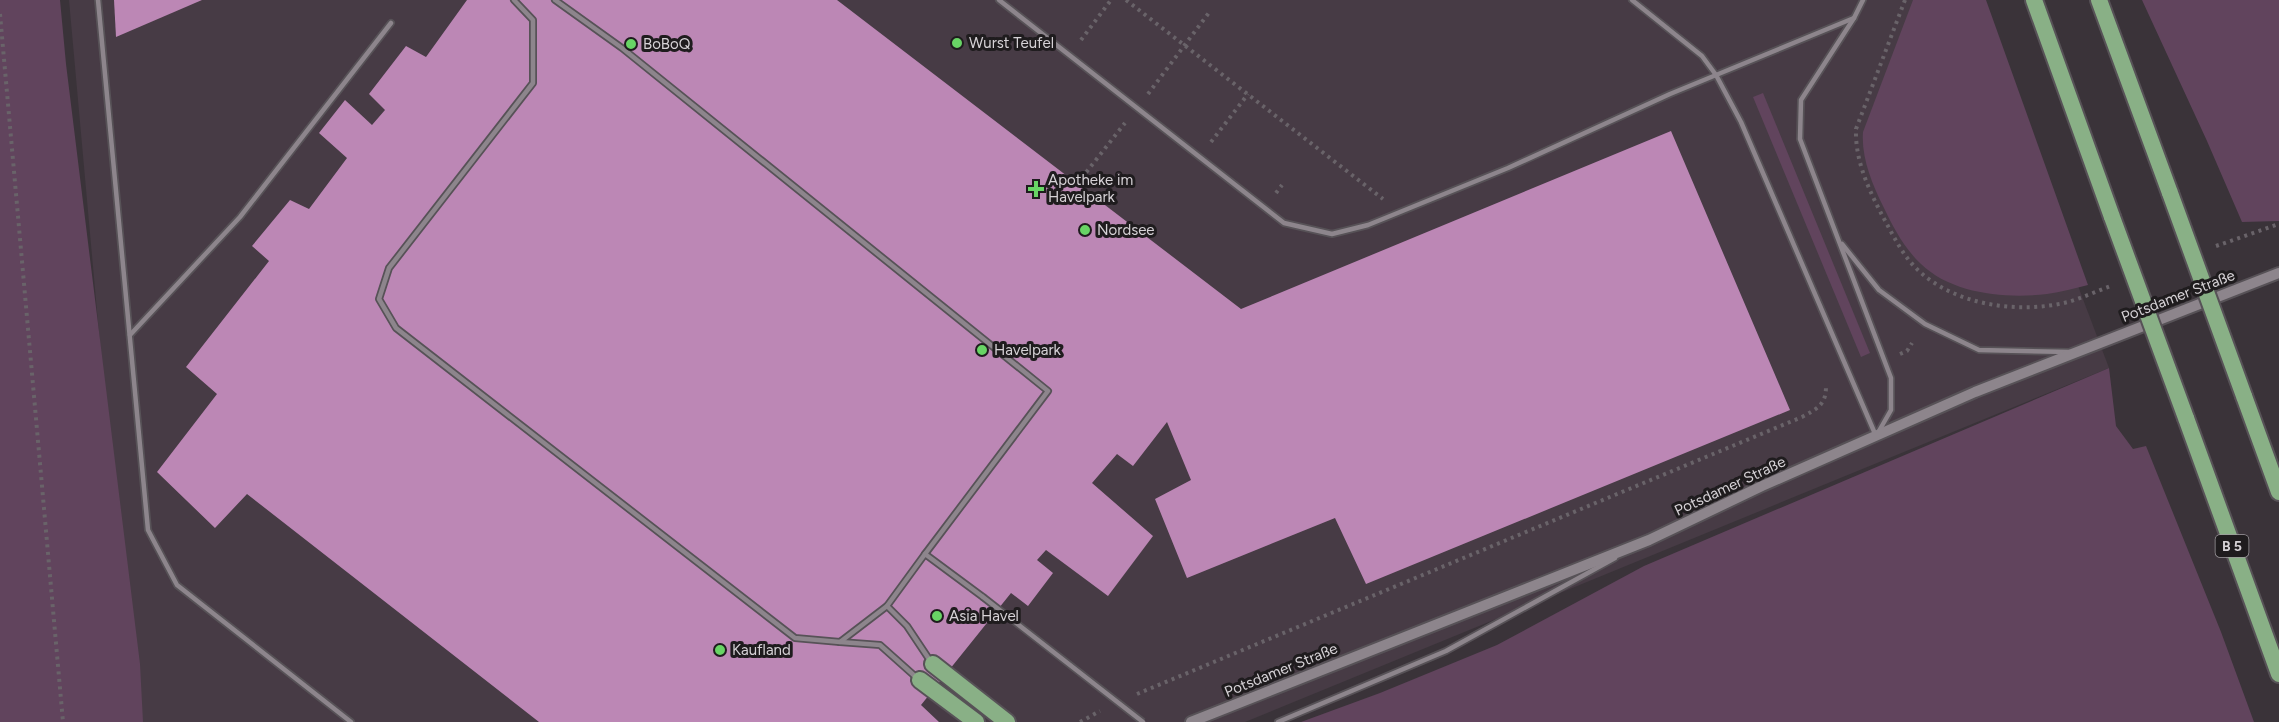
<svg xmlns="http://www.w3.org/2000/svg" width="2279" height="722" viewBox="0 0 2279 722" font-family="Figtree,sans-serif">
<rect width="100%" height="100%" fill="#3a3339"/>
<polygon fill="#473b45" points="69,0 1970,0 2109,368 1245,722 134,722"/>
<g fill="#61445d">
<polygon points="0,0 60,0 66,64 140,664 143,722 0,722"/>
<path d="M1913,0H1986L2088,285C2075,288 2061,292 2047,294C2006,299 1952,294 1921,264C1904,248 1893,227 1883,206C1872,184 1861,157 1863,132Z"/>
<polygon points="2142,0 2279,0 2279,221 2242,222 2207,141"/>
<polygon points="1763,93 1870,353 1861,357 1753,97"/>
<polygon points="2109,368 2116,426 2133,449 2146,446 2221,632 2254,722 1301,722 1380,693 1497,645 1644,566"/>
</g>
<g fill="#bc87b5">
<polygon points="114,0 202,0 116,37"/>
<polygon points="467,0 837,0 1241,309 1671,131 1790,410 1366,584 1335,518 1187,578 1155,499 1191,480 1167,422 1133,466 1117,454 1092,483 1153,536 1108,596 1046,550 1037,560 1053,573 1028,606 1011,593 921,705 939,722 539,722 247,494 215,528 157,472 217,394 186,367 269,261 252,246 290,200 309,209 347,158 319,133 345,100 372,125 385,110 369,94 406,46 426,57"/>
</g>
<g fill="none" stroke-linecap="round" stroke-linejoin="round">
<g stroke="#575257" stroke-width="8">
<g id="service">
<polyline points="98,0 148,530 177,585 351,722"/>
<polyline points="514,0 533,20 533,83 389,268 379,299 396,328 795,638 840,642 887,606 925,554 983,597"/>
<polyline points="555,0 622,48 1048,391 925,554"/>
<polyline points="999,0 1284,223 1332,234 1368,225 1508,168 1670,94 1854,18"/>
<polyline points="1632,0 1702,56 1716,75 1741,122 1876,436"/>
<polyline points="1863,0 1854,18 1801,100 1800,139 1891,378 1891,410 1879,431"/>
<polyline points="1842,244 1879,290 1925,324 1979,350 2070,352"/>
<polyline points="130,335 240,217 391,23"/>
<polyline points="887,606 907,626 931,662"/>
<polyline points="840,642 880,645 917,678"/>
<polyline points="1278,722 1446,651 1615,558"/>
</g>
</g>
<g stroke="#575257" stroke-width="14">
<polyline id="tertiary" points="1191,722 1649,540 1762,486 1975,392 2279,273"/>
</g>
<g stroke="#575257" stroke-width="20">
<g id="trunk">
<polyline points="2034,0 2112,217"/>
<polyline points="2099,0 2170,193"/>
<polyline points="2244,396 2279,492"/>
<polyline points="2186,418 2279,674"/>
<polyline points="933,664 1007,722"/>
<polyline points="920,680 976,722"/>
</g>
</g>
<g stroke="#696369" stroke-width="4" stroke-dasharray="3 4.5" stroke-linecap="butt">
<polyline points="1126,0 1383,199"/>
<path d="M1905,0L1856,129C1855,160 1868,188 1882,215C1893,235 1903,257 1920,272C1958,306 2020,314 2068,302C2082,298 2097,291 2111,286"/>
<polyline points="0,14 63,722"/>
<polyline points="1081,40 1111,0"/>
<polyline points="1148,94 1211,10"/>
<polyline points="1211,142 1248,94"/>
<polyline points="1077,184 1125,123"/>
<polyline points="1276,193 1282,185"/>
<polyline points="2216,246 2279,224"/>
<polyline points="1900,354 1907,351 1912,343"/>
<path d="M1137,694L1802,417C1818,408 1826,405 1826,386"/>
<polyline points="1080,722 1100,711"/>
</g>
<use href="#service" stroke="#8d858c" stroke-width="4.5"/>
<use href="#tertiary" stroke="#8d858c" stroke-width="10"/>
<use href="#trunk" stroke="#89b086" stroke-width="16"/>
<g stroke="#575257" stroke-width="8" stroke-linecap="butt">
<polyline id="service-bridge" points="983,597 1143,722"/>
</g>
<g stroke="#575257" stroke-width="20" stroke-linecap="butt">
<g id="trunk-bridge">
<polyline points="2170,193 2244,396"/>
<polyline points="2112,217 2186,418"/>
</g>
</g>
<use href="#service-bridge" stroke="#8d858c" stroke-width="4.5"/>
<use href="#trunk-bridge" stroke="#89b086" stroke-width="16"/>
</g>
<g fill="#68d465" stroke="#1f1c1e" stroke-width="2">
<circle cx="957" cy="43" r="6"/>
<circle cx="631" cy="44" r="6"/>
<path d="M1033 180h6v6h6v6h-6v6h-6v-6h-6v-6h6z"/>
<circle cx="1085" cy="230" r="6"/>
<circle cx="982" cy="350" r="6"/>
<circle cx="937" cy="616" r="6"/>
<circle cx="720" cy="650" r="6"/>
</g>
<g text-anchor="middle" stroke-width="6" stroke-linejoin="round" paint-order="stroke">
<rect fill="#1f1c1e" stroke="#9f9b9f" stroke-width="1.5" x="2215.5" y="535" width="33" height="22" rx="4.5"/>
<g font-size="14" font-weight="bold" fill="#d6d2d6">
<text x="2232" y="551">B 5</text>
</g>
<g font-size="15" fill="#d6d2d6" stroke="#1f1c1e" text-anchor="start">
<text x="969" y="48">Wurst Teufel</text>
<text x="643" y="49">BoBoQ</text>
<text x="1048" y="185">Apotheke im<tspan x="1048" dy="17">Havelpark</tspan></text>
<text x="1097" y="235">Nordsee</text>
<text x="994" y="355">Havelpark</text>
<text x="949" y="621">Asia Havel</text>
<text x="732" y="655">Kaufland</text>
</g>
<g font-size="15" fill="#d6d2d6" stroke="#1f1c1e">
<text transform="translate(2178 296) rotate(-21)" y="5">Potsdamer Straße</text>
<text transform="translate(1730 486) rotate(-25)" y="5">Potsdamer Straße</text>
<text transform="translate(1281 670) rotate(-22)" y="5">Potsdamer Straße</text>
</g>
</g>
</svg>
